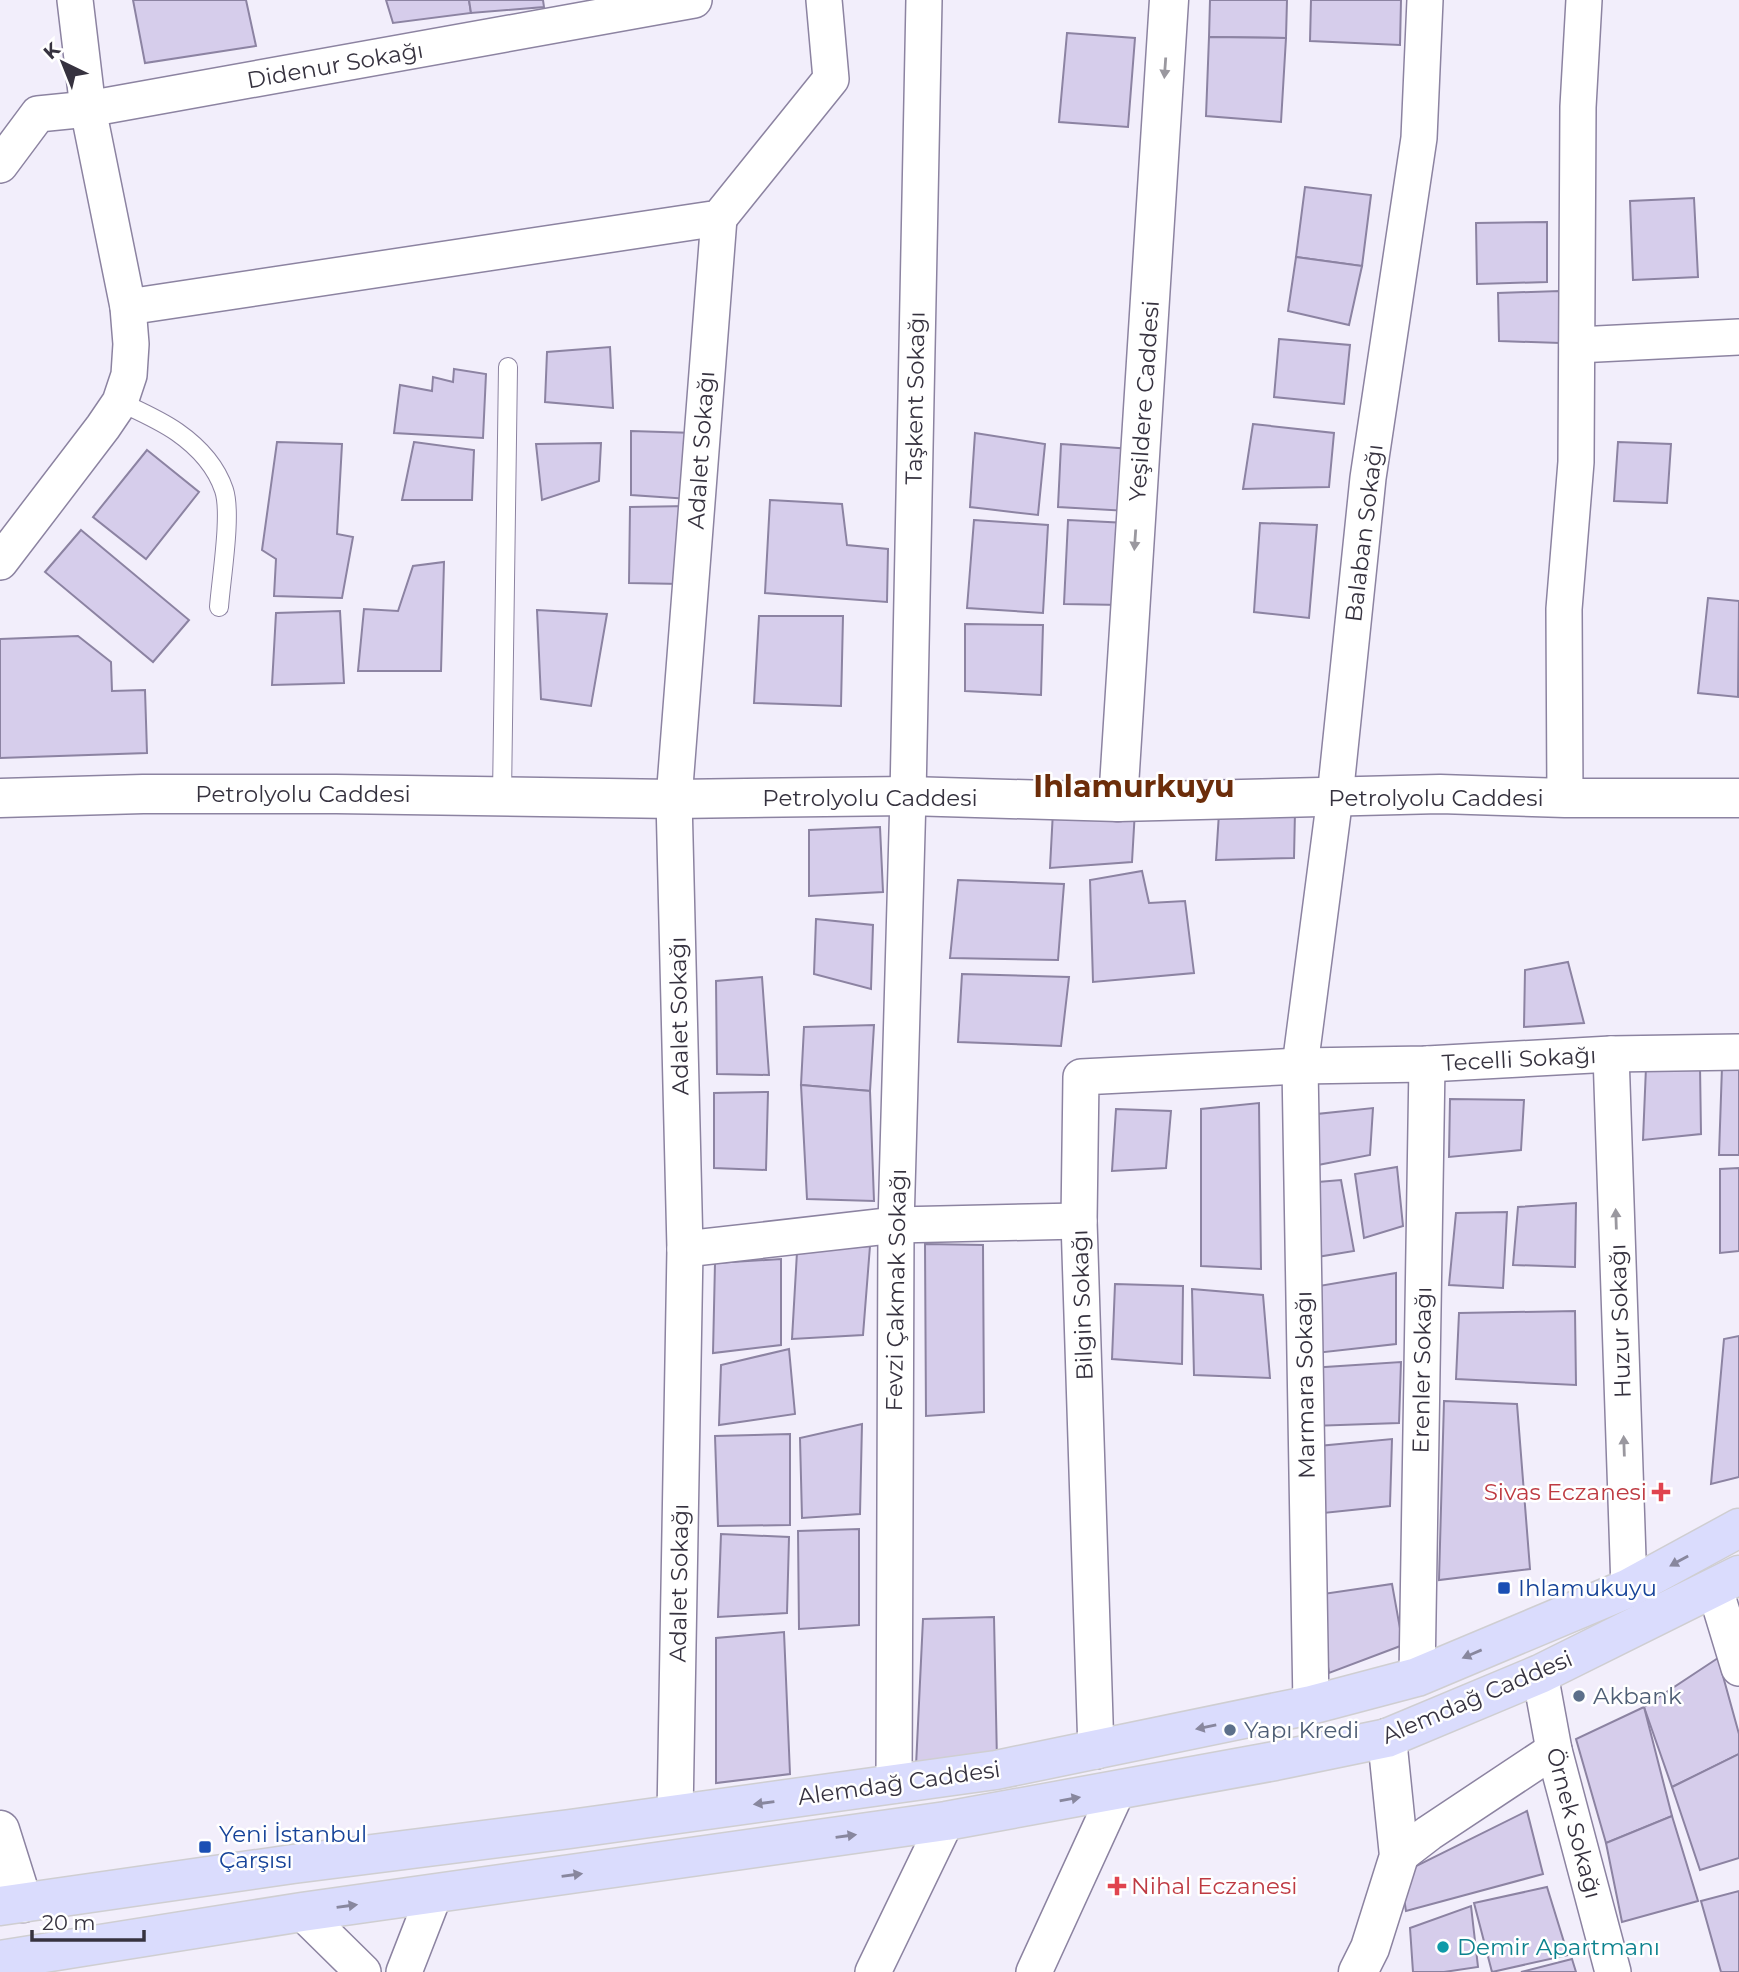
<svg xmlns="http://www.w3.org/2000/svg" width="1739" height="1972" viewBox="0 0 1739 1972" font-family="Montserrat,sans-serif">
<rect width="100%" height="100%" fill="#f2eefb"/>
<g fill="#d6cdeb" stroke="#8c83a2" stroke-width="2">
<polygon points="133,0 246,0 256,46 145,63"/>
<polygon points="386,0 469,0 471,13 393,23"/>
<polygon points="469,0 543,0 544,7 471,13"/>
<polygon points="1210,0 1287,0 1286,38 1209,37"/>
<polygon points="1311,0 1401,0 1400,45 1310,41"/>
<polygon points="1067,33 1135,38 1128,127 1059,122"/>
<polygon points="1209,37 1286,38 1281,122 1206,116"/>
<polygon points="1305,187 1371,195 1362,266 1296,257"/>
<polygon points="1694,198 1698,277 1633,280 1630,201"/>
<polygon points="1547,222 1547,282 1477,284 1476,223"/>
<polygon points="1296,257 1362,266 1349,325 1288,311"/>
<polygon points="1559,291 1560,343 1499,341 1498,293"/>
<polygon points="1279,339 1350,345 1344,404 1274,397"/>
<polygon points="610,347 613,408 545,402 547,352"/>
<polygon points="454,369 486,374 483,438 394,433 400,385 432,391 433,377 453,382"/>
<polygon points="1253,424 1334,433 1329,487 1243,489"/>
<polygon points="631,431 695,433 689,499 631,495"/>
<polygon points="975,433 1045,444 1038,515 970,507"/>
<polygon points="277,442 342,444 337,534 353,537 342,598 274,596 276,559 262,550"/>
<polygon points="414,442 474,450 472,500 402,500"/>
<polygon points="1618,442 1671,444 1667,503 1614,501"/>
<polygon points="601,443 599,481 542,500 536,444"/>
<polygon points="1061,444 1132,449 1128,511 1058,507"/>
<polygon points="147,450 199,492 146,559 93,517"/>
<polygon points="770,500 842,504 847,545 888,549 887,602 765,593"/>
<polygon points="688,506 681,584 629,583 630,507"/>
<polygon points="974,520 1048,525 1043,613 967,608"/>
<polygon points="1068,520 1127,523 1122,605 1064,604"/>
<polygon points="1260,523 1317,525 1309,618 1254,612"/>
<polygon points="81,530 189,620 153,662 45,572"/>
<polygon points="444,562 441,671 358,671 364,609 398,611 413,566"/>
<polygon points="1708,598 1739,601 1738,697 1698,693"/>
<polygon points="537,610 607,614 591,706 541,699"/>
<polygon points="340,611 344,683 272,685 276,613"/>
<polygon points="759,616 843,616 841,706 754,703"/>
<polygon points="965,624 1043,625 1041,695 965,691"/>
<polygon points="78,636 111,662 112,691 145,690 147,753 0,758 0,639"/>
<polygon points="1135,810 1132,862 1050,868 1053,811"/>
<polygon points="1295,811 1294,858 1216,860 1219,813"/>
<polygon points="880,827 883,892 809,896 809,830"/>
<polygon points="1142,871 1149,903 1185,901 1194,973 1093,982 1090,880"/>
<polygon points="958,880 1064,884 1058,960 950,958"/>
<polygon points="816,919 873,925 871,989 814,974"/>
<polygon points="1568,962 1584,1023 1524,1027 1525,970"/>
<polygon points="962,974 1069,977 1061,1046 958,1042"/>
<polygon points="762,977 769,1075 717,1074 716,981"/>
<polygon points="874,1025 870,1091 801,1085 804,1027"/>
<polygon points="1700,1066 1701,1134 1643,1140 1646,1067"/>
<polygon points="1739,1066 1739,1155 1719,1155 1722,1067"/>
<polygon points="801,1085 870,1091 874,1201 807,1199"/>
<polygon points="768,1092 766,1170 714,1168 714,1093"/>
<polygon points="1450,1099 1524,1100 1521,1150 1449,1157"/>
<polygon points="1259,1103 1261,1269 1201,1266 1201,1109"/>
<polygon points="1373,1108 1370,1155 1318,1165 1317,1114"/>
<polygon points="1116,1109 1171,1111 1166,1168 1112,1171"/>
<polygon points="1397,1167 1403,1226 1364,1238 1355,1174"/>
<polygon points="1739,1168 1739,1251 1720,1253 1720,1169"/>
<polygon points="1341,1180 1354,1251 1317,1257 1306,1183"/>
<polygon points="1576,1203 1575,1267 1513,1265 1518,1207"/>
<polygon points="1507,1212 1503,1288 1449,1285 1456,1213"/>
<polygon points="925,1244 983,1245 984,1412 926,1416"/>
<polygon points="870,1246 863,1335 792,1339 797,1252"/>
<polygon points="781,1259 781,1345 713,1353 715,1263"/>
<polygon points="1396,1273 1396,1344 1316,1353 1313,1287"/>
<polygon points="1115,1284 1183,1286 1182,1364 1112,1359"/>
<polygon points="1192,1289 1263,1295 1270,1378 1194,1375"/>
<polygon points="1575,1311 1576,1385 1456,1379 1459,1313"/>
<polygon points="1739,1336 1739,1477 1711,1484 1724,1339"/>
<polygon points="789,1349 795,1414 719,1425 721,1365"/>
<polygon points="1401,1362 1399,1423 1311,1426 1310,1368"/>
<polygon points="1444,1401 1517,1404 1530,1569 1439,1580"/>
<polygon points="862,1424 860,1514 802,1518 800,1438"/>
<polygon points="790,1434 790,1525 718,1526 715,1436"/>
<polygon points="1392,1439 1390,1506 1314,1514 1308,1447"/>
<polygon points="859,1529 859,1625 799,1629 798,1531"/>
<polygon points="721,1534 789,1537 787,1613 718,1617"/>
<polygon points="1392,1584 1403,1645 1329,1673 1316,1595"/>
<polygon points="994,1617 997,1761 916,1766 923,1619"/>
<polygon points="784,1632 790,1774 716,1783 716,1638"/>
<polygon points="1718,1658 1739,1734 1739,1754 1672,1787 1644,1707"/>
<polygon points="1644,1707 1672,1816 1606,1843 1576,1739"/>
<polygon points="1739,1754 1739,1858 1700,1870 1672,1787"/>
<polygon points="1527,1811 1543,1874 1406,1911 1400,1874"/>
<polygon points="1672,1816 1698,1901 1622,1922 1606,1843"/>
<polygon points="1547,1887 1568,1955 1492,1972 1474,1903"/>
<polygon points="1739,1891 1739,1972 1721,1972 1701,1901"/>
<polygon points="1471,1906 1478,1967 1444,1972 1413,1972 1410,1928"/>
<polygon points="1572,1959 1576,1972 1521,1972"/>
</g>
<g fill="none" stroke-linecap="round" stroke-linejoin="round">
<g stroke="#8c83a1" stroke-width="20">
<g id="lane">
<path d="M120,402C139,411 160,420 177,432C197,446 216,466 224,490C232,514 221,579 219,607"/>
<polyline points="502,796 508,367"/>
</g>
</g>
<g stroke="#8c83a1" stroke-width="38">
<g id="street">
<polyline points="0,165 38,114 88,109 694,0"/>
<polyline points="128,307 719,218 831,79 824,0"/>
<polyline points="1577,345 1739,337"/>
<polyline points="0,562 103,427 120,402 129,375 131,344 128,307 88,109 75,0"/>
<polyline points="1565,798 1564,609 1576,462 1578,107 1584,0"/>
<polyline points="1611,1054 1629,1588"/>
<polyline points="685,1249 896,1225 1079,1221"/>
<polyline points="1715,1589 1739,1668"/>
<polyline points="1540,1674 1554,1750 1613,1972"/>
<polyline points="1417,1677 1427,1064"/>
<polyline points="1311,1705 1300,1066 1335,797 1368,478 1419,138 1425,0"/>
<polyline points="1096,1751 1079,1221 1081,1077 1300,1066 1427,1064 1611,1054 1739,1052"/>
<polyline points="894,1785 896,1225 908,796 924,0"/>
<polyline points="675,1815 685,1249 674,799 719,218"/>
<polyline points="1399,1856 1429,1833 1554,1750"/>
<polyline points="302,1912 363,1972"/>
<polyline points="404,1972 434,1895"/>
<polyline points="873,1972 946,1821"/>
<polyline points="1034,1972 1117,1791"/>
</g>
</g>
<g stroke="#8c83a1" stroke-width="41">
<g id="secondary">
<polyline points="0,798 143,794 336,794 674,799 908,796 1118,802 1440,794 1565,798 1739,798"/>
<polyline points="1118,802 1169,0"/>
<polyline points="0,1830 23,1903"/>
<polyline points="1358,1972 1370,1948 1399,1856 1387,1738"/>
</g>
</g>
<g stroke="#cfced1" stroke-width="41">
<g id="primary">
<polyline points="0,1906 293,1864 570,1829 996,1770 1311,1705 1417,1677 1629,1588 1739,1528"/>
<polyline points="0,1960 302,1912 946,1821 1275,1761 1387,1738 1540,1674 1739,1575"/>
</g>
</g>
<use href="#lane" stroke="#fff" stroke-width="18"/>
<use href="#street" stroke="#fff" stroke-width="35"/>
<use href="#secondary" stroke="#fff" stroke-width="38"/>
<use href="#primary" stroke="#dadcfd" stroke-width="38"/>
</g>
<defs><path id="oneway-solid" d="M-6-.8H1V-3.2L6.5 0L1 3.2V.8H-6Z" transform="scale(1.75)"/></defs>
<g fill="#9a989f">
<use href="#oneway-solid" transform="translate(1165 68) rotate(94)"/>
<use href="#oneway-solid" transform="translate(1135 540) rotate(94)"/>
<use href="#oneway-solid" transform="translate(1616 1219) rotate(-92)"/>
<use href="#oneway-solid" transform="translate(1624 1446) rotate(-92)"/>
</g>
<g fill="#88879e">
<use href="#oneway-solid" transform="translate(1679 1561) rotate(151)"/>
<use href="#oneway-solid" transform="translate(1472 1654) rotate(157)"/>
<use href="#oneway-solid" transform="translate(1206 1727) rotate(168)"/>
<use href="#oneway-solid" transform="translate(1070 1799) rotate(-10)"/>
<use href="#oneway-solid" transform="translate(764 1803) rotate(172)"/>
<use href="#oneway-solid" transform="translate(846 1836) rotate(-8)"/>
<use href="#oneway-solid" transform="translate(572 1875) rotate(-8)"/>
<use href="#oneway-solid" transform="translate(347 1906) rotate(-8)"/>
</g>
<g fill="#e0444e" stroke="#fff" stroke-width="2.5">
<path d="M1657.5 1481.5h7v7h7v7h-7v7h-7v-7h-7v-7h7z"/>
<path d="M1113.5 1875.5h7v7h7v7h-7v7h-7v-7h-7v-7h7z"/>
</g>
<g fill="#1a4fb4" stroke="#fff" stroke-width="2.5">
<rect x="1497" y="1581" width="14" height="14" rx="3.5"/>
<rect x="198" y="1840" width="14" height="14" rx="3.5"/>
</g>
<g fill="#5c6f8a" stroke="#fff" stroke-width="2.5">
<circle cx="1579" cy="1696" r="7"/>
<circle cx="1230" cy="1730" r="7"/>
</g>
<circle fill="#0f9aa8" stroke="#fff" stroke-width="2.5" cx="1443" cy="1947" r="7"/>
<g text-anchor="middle" stroke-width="5" stroke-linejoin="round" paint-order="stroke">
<g font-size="23" fill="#36323f" stroke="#fff">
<text transform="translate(335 65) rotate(-10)" y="8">Didenur Sokağı</text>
<text transform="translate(915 398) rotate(-89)" y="8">Taşkent Sokağı</text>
<text transform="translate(1144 401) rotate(-86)" y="8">Yeşildere Caddesi</text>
<text transform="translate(701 450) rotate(-86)" y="8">Adalet Sokağı</text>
<text transform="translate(1364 533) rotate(-83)" y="8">Balaban Sokağı</text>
<text x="303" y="802">Petrolyolu Caddesi</text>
<text x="870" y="806">Petrolyolu Caddesi</text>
<text x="1436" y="806">Petrolyolu Caddesi</text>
<text transform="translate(679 1016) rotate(-91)" y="8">Adalet Sokağı</text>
<text transform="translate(1519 1059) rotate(-3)" y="8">Tecelli Sokağı</text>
<text transform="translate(896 1290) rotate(-89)" y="8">Fevzi Çakmak Sokağı</text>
<text transform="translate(1082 1305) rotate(-92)" y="8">Bilgin Sokağı</text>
<text transform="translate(1620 1321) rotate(-92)" y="8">Huzur Sokağı</text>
<text transform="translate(1422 1370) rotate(-89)" y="8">Erenler Sokağı</text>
<text transform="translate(1305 1385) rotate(-91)" y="8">Marmara Sokağı</text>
<text transform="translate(679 1583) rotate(-89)" y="8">Adalet Sokağı</text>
<text transform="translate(1477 1697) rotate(-23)" y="8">Alemdağ Caddesi</text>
<text transform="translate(899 1783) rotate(-8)" y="8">Alemdağ Caddesi</text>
<text transform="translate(1574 1823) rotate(75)" y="8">Örnek Sokağı</text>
</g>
<g font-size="23" fill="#be3a42" stroke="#fff" text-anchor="end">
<text x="1647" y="1500">Sivas Eczanesi</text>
<text x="1131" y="1894" text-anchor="start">Nihal Eczanesi</text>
</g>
<g font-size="23" fill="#164399" stroke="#fff" text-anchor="start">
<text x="1518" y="1596">Ihlamukuyu</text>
<text x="219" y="1842">Yeni İstanbul<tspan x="219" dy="26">Çarşısı</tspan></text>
</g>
<g font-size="23" fill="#4e5e75" stroke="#fff" text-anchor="start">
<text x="1593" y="1704">Akbank</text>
<text x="1244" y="1738">Yapı Kredi</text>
</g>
<g font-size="23" fill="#0d838f" stroke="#fff" text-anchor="start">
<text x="1457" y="1955">Demir Apartmanı</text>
</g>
<g font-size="30" font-weight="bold" fill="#6c2d0a" stroke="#fff">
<text x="1134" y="797">Ihlamurkuyu</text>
</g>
</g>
<g transform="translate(63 63) rotate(317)" stroke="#ffffff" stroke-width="5" paint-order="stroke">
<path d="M0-5L12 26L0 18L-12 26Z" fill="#36323f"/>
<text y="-10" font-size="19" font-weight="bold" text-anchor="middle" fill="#36323f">K</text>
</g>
<path d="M32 1930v10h112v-10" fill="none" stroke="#36323f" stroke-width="3.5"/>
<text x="42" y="1930" font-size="21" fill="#36323f" stroke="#ffffff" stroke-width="5" paint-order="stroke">20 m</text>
</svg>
